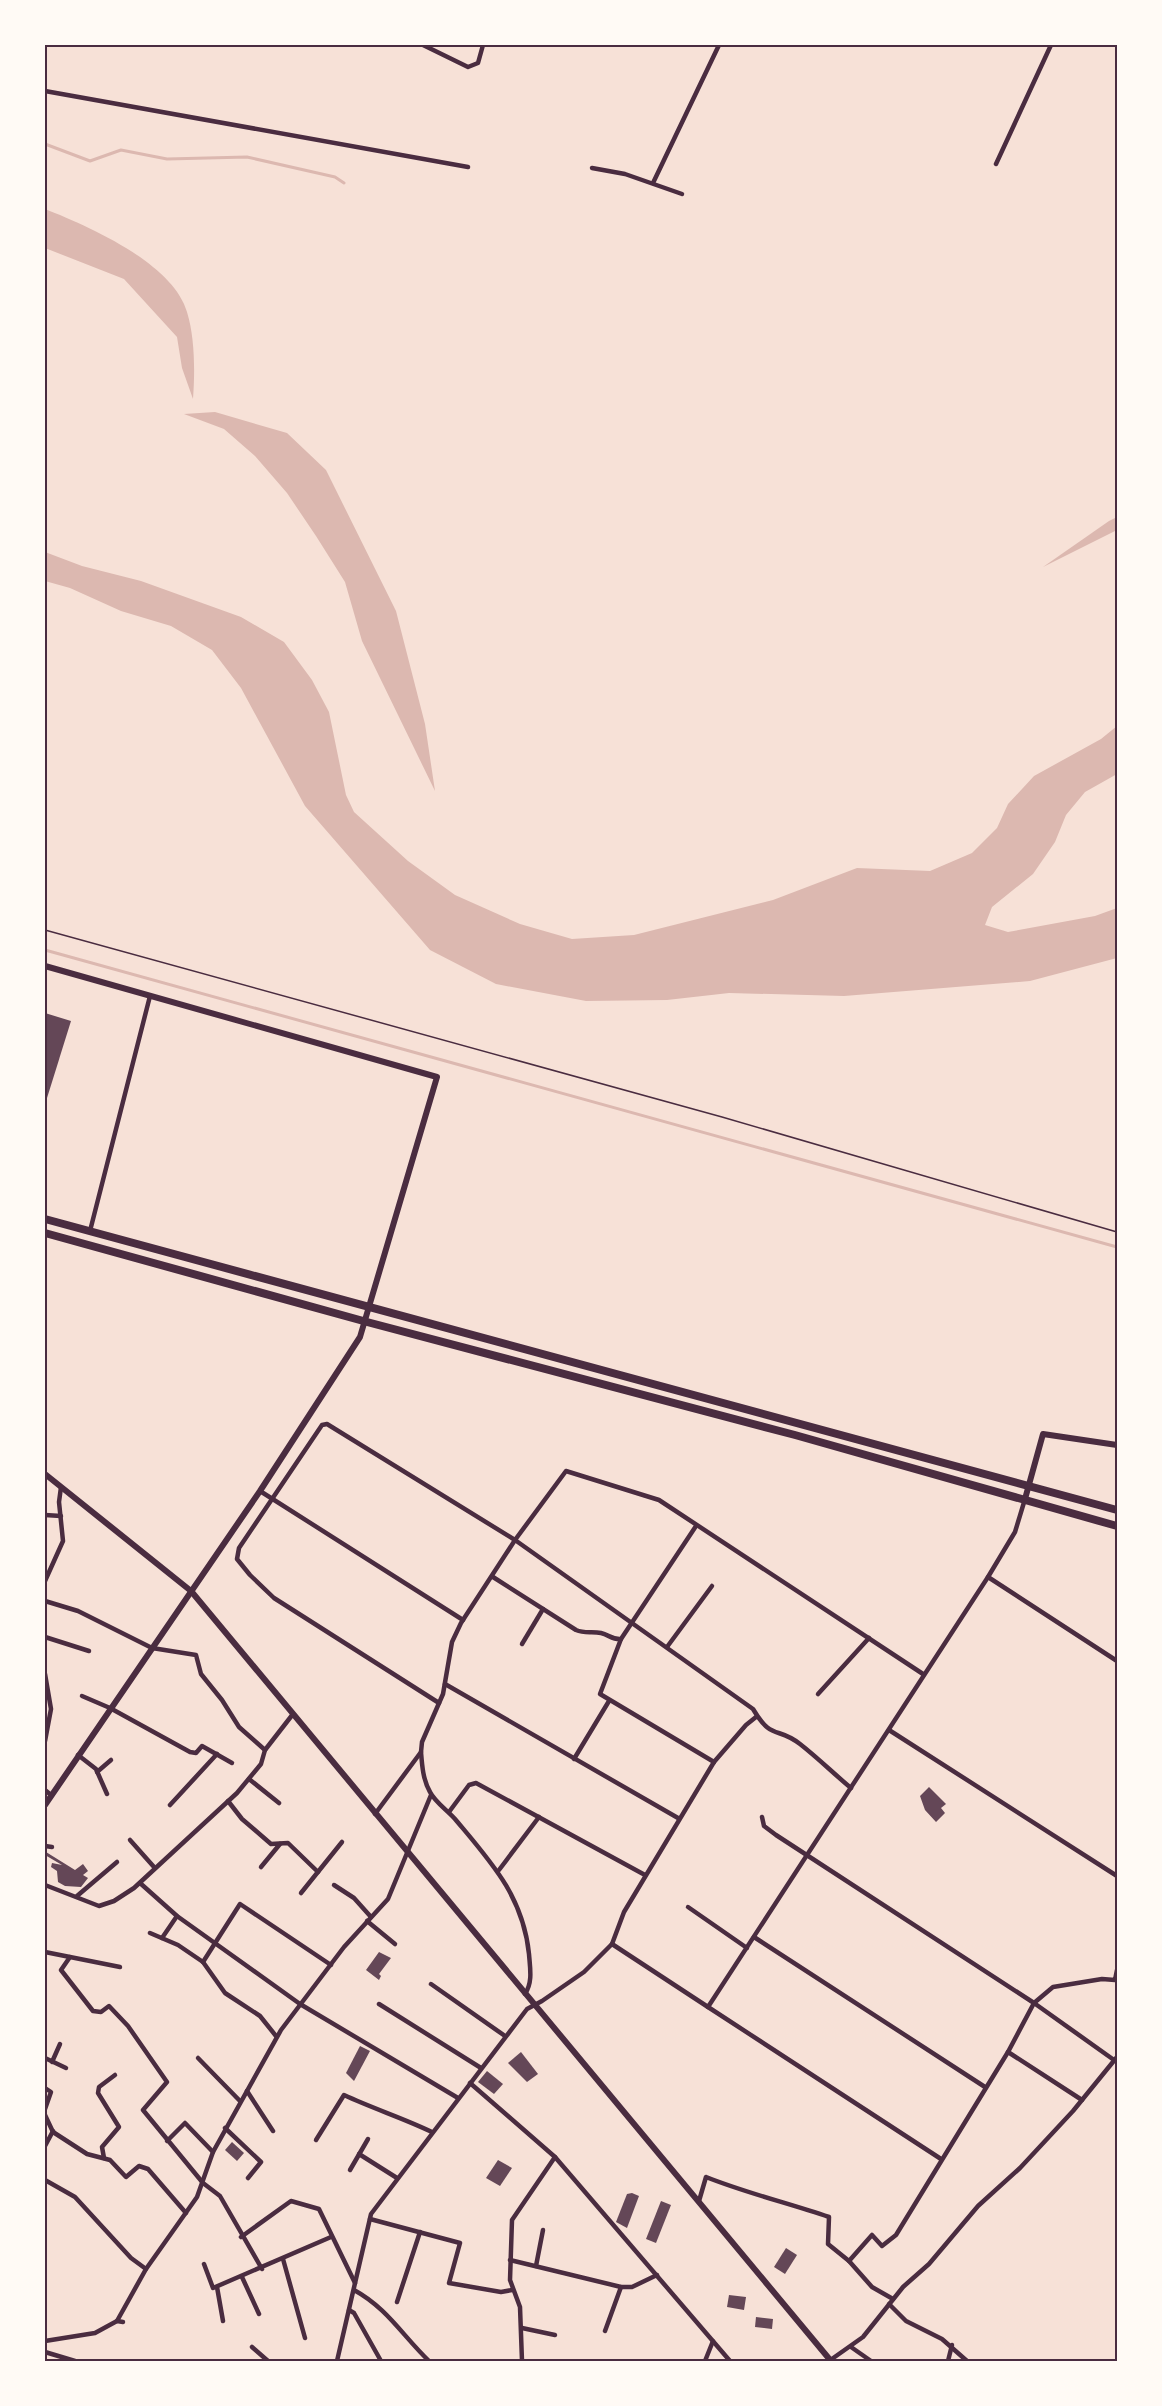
<svg xmlns="http://www.w3.org/2000/svg" width="1162" height="2406" font-family="'Sofia Sans Condensed',sans-serif">
  <style>
    .water { fill: #dcb8b0 }
    .lines { fill: none; stroke-linecap: round; stroke-linejoin: round }
    .stream { stroke: #dcb8b0; stroke-width: 3 }
    .building { fill: #644757 }
    .path { stroke: #4a2c40; stroke-width: 1.5 }
    .minor { stroke: #4a2c40; stroke-width: 4.5 }
    .tertiary { stroke: #4a2c40; stroke-width: 6 }
    .trunk { stroke: #4a2c40; stroke-width: 8 }
    .neatline { fill: none; stroke: #4a2c40; stroke-width: 2 }
  </style>
  <rect width="100%" height="100%" fill="#f7e1d7"/>
  <!-- water -->
  <g class="water">
    <path d="M45,209C88,226 173,263 187,312C195,338 195,372 193,399L182,368L177,337L124,279L45,248Z"/>
    <polygon points="215,412 287,433 326,470 396,611 425,724 435,791 362,641 345,582 316,536 287,493 255,456 224,429 184,414"/>
    <polygon points="1117,517 1117,530 1043,567 1109,521"/>
    <polygon points="45,552 82,566 141,581 241,617 284,642 312,680 329,712 346,795 354,812 408,861 455,895 520,924 572,939 634,935 773,900 857,868 930,871 972,853 997,828 1008,804 1034,776 1101,739 1117,726 1117,774 1085,792 1066,815 1055,842 1033,874 992,907 985,925 1008,932 1095,916 1117,908 1117,958 1030,981 844,996 729,993 667,1000 586,1001 496,984 430,950 305,806 241,688 212,650 171,626 121,611 70,588 45,581"/>
  </g>
  <g class="lines">
    <!-- stream -->
    <g class="stream">
      <polyline points="45,144 90,161 121,150 167,159 247,157 335,177 344,183"/>
      <polyline points="45,950 1117,1247"/>
      <polyline points="45,1713 46,1725"/>
    </g>
  </g>
  <!-- building -->
  <g class="building">
    <polygon points="45,1013 71,1021 47,1098 45,1097"/>
    <polygon points="929,1787 946,1804 941,1808 945,1813 936,1822 925,1810 920,1796"/>
    <polygon points="46,1852 75,1870 83,1864 88,1871 83,1875 88,1878 81,1887 65,1886 58,1882 57,1871 51,1867 52,1863 62,1865 45,1855"/>
    <polygon points="379,1952 391,1958 379,1974 381,1976 379,1980 366,1970"/>
    <polygon points="360,2046 370,2051 354,2081 346,2073"/>
    <polygon points="521,2052 538,2074 527,2082 508,2063"/>
    <polygon points="487,2071 503,2084 494,2094 478,2082"/>
    <polygon points="232,2142 244,2153 237,2161 225,2150"/>
    <polygon points="498,2160 512,2168 500,2186 486,2178"/>
    <polygon points="632,2193 639,2196 627,2228 616,2222 627,2194"/>
    <polygon points="661,2201 671,2205 656,2243 646,2239"/>
    <polygon points="786,2248 797,2255 785,2274 774,2267"/>
    <polygon points="729,2295 746,2297 744,2310 727,2307"/>
    <polygon points="756,2317 773,2319 772,2329 755,2327"/>
  </g>
  <g class="lines">
    <!-- path -->
    <polyline class="path" points="45,930 722,1117 1117,1232"/>
    <!-- minor -->
    <g class="minor">
      <polyline points="423,45 468,67 478,63 483,45"/>
      <polyline points="45,91 468,167"/>
      <polyline points="996,164 1051,45"/>
      <polyline points="592,168 625,174 682,194"/>
      <polyline points="653,183 719,45"/>
      <polyline points="90,1231 150,996"/>
      <polyline points="260,1491 463,1620"/>
      <polyline points="45,1515 61,1516"/>
      <path d="M493,1577L576,1630C585,1634 592,1631 601,1633C609,1635 613,1640 621,1639L696,1526"/>
      <polyline points="988,1577 1117,1661"/>
      <polyline points="45,1581 63,1541 59,1502 61,1487"/>
      <polyline points="45,1601 78,1611 152,1648 196,1655 201,1674 222,1700 239,1727 265,1750"/>
      <polyline points="45,1637 89,1651"/>
      <polyline points="621,1639 600,1694 714,1762"/>
      <polyline points="522,1644 543,1609"/>
      <polyline points="667,1647 712,1586"/>
      <polyline points="45,1674 51,1709 45,1741"/>
      <polyline points="445,1684 678,1818"/>
      <polyline points="818,1694 869,1638"/>
      <polyline points="82,1696 110,1708 190,1752 196,1753 202,1746 232,1763"/>
      <path d="M439,1703L274,1598L250,1575L237,1559L239,1548L322,1425L327,1424L515,1540L753,1709C772,1741 777,1726 800,1744C818,1758 834,1774 851,1788"/>
      <polyline points="889,1730 1117,1876"/>
      <path d="M421,1752C422,1765 423,1780 430,1792C435,1802 447,1810 455,1819C491,1862 523,1896 529,1954C530,1968 533,1982 525,1994"/>
      <polyline points="78,1755 96,1769 107,1794"/>
      <polyline points="574,1759 609,1701"/>
      <polyline points="97,1772 111,1760"/>
      <polyline points="249,1779 279,1803"/>
      <polyline points="45,1790 51,1795"/>
      <polyline points="228,1801 242,1819 271,1844 288,1843 318,1872"/>
      <polyline points="170,1805 217,1754"/>
      <polyline points="449,1812 469,1785 476,1783 645,1875"/>
      <polyline points="375,1814 421,1752 422,1742 443,1694 452,1642 461,1623 515,1540 566,1471 659,1500 923,1674"/>
      <polyline points="762,1817 764,1826 776,1835 1034,2003 1114,2060"/>
      <polyline points="130,1840 154,1867"/>
      <polyline points="45,1846 52,1847"/>
      <polyline points="261,1867 280,1844"/>
      <polyline points="499,1870 539,1817"/>
      <polyline points="140,1883 177,1916 300,2004 458,2098"/>
      <polyline points="45,1885 99,1906 114,1901 134,1888 237,1793 261,1764 265,1750 293,1714"/>
      <polyline points="334,1885 354,1898 371,1917"/>
      <polyline points="301,1893 342,1842"/>
      <polyline points="77,1896 117,1862"/>
      <polyline points="688,1907 747,1948"/>
      <polyline points="367,1921 395,1944"/>
      <polyline points="150,1933 178,1945 203,1962 225,1993 260,2016 276,2036"/>
      <polyline points="754,1937 985,2087"/>
      <polyline points="162,1938 177,1916"/>
      <polyline points="612,1944 708,2007 988,1577 1015,1532 1025,1499"/>
      <polyline points="45,1952 120,1967"/>
      <polyline points="70,1957 61,1970 93,2011 101,2012 109,2006 128,2026 167,2082 143,2110 203,2183 220,2196 262,2269"/>
      <polyline points="203,1962 240,1904 331,1965"/>
      <polyline points="431,1984 505,2036"/>
      <polyline points="379,2004 481,2068"/>
      <polyline points="708,2007 941,2159"/>
      <polyline points="1008,2052 1082,2100"/>
      <polyline points="45,2058 66,2068"/>
      <polyline points="198,2058 240,2101"/>
      <polyline points="52,2062 60,2044"/>
      <polyline points="470,2083 555,2157 730,2361"/>
      <polyline points="45,2088 51,2092 45,2109"/>
      <polyline points="247,2091 273,2131"/>
      <polyline points="45,2115 53,2132 87,2154 110,2160 126,2177 139,2166 148,2169 186,2213"/>
      <polyline points="225,2128 261,2162 248,2178"/>
      <path d="M316,2140L344,2095C374,2109 403,2118 432,2132"/>
      <polyline points="167,2141 185,2123 213,2152"/>
      <polyline points="45,2146 53,2131"/>
      <polyline points="359,2154 397,2178"/>
      <polyline points="104,2158 102,2147 119,2127 98,2093 99,2087 115,2075"/>
      <polyline points="350,2170 368,2139"/>
      <polyline points="45,2180 75,2197 131,2258 146,2269"/>
      <path d="M699,2201L706,2177C746,2193 788,2203 829,2217L828,2244L849,2261L872,2287L893,2299"/>
      <polyline points="370,2219 460,2243 449,2283 501,2292 512,2290"/>
      <polyline points="241,2237 291,2201 319,2209 355,2283"/>
      <polyline points="283,2259 305,2338"/>
      <polyline points="510,2260 621,2287 632,2287 657,2275"/>
      <polyline points="849,2261 872,2235 882,2246 896,2235 1008,2052 1034,2003 1053,1987 1102,1979 1115,1980 1117,1970"/>
      <polyline points="204,2264 213,2288 331,2237"/>
      <polyline points="536,2266 543,2230"/>
      <polyline points="242,2277 259,2314"/>
      <polyline points="217,2287 223,2321"/>
      <path d="M354,2290C387,2308 402,2335 429,2361"/>
      <polyline points="397,2302 420,2232"/>
      <polyline points="889,2304 906,2321 942,2339 967,2361"/>
      <polyline points="349,2310 354,2313 381,2361"/>
      <polyline points="117,2321 146,2269 197,2197 213,2152 281,2030 344,1947 388,1899 431,1795"/>
      <polyline points="522,2328 555,2335"/>
      <polyline points="605,2331 621,2287"/>
      <polyline points="45,2341 95,2333 117,2321 123,2322"/>
      <polyline points="252,2347 268,2361"/>
      <polyline points="851,2347 871,2361"/>
      <polyline points="45,2352 75,2361"/>
      <polyline points="337,2361 371,2214 527,2009 542,2001 584,1972 612,1944 624,1912 714,1762 746,1725 756,1717"/>
      <polyline points="522,2361 520,2307 510,2280 512,2220 555,2157"/>
      <polyline points="705,2361 713,2341"/>
      <polyline points="829,2361 863,2337 903,2287 929,2264 978,2206 1020,2168 1073,2111 1117,2057"/>
      <polyline points="948,2361 952,2345"/>
    </g>
    <!-- tertiary -->
    <g class="tertiary">
      <polyline points="45,966 437,1077 360,1337 260,1491 45,1805"/>
      <polyline points="45,1474 191,1591 831,2361"/>
      <polyline points="1025,1499 1043,1434 1117,1445"/>
    </g>
    <!-- trunk -->
    <g class="trunk">
      <polyline points="45,1219 1117,1510"/>
      <polyline points="45,1233 367,1322 795,1435 1117,1526"/>
    </g>
  </g>
  <!-- border -->
  <rect width="1162" height="2406" fill="none" stroke="#fffaf5" stroke-width="93"/>
  <rect x="46" y="46" width="1070" height="2314" class="neatline"/>
</svg>
